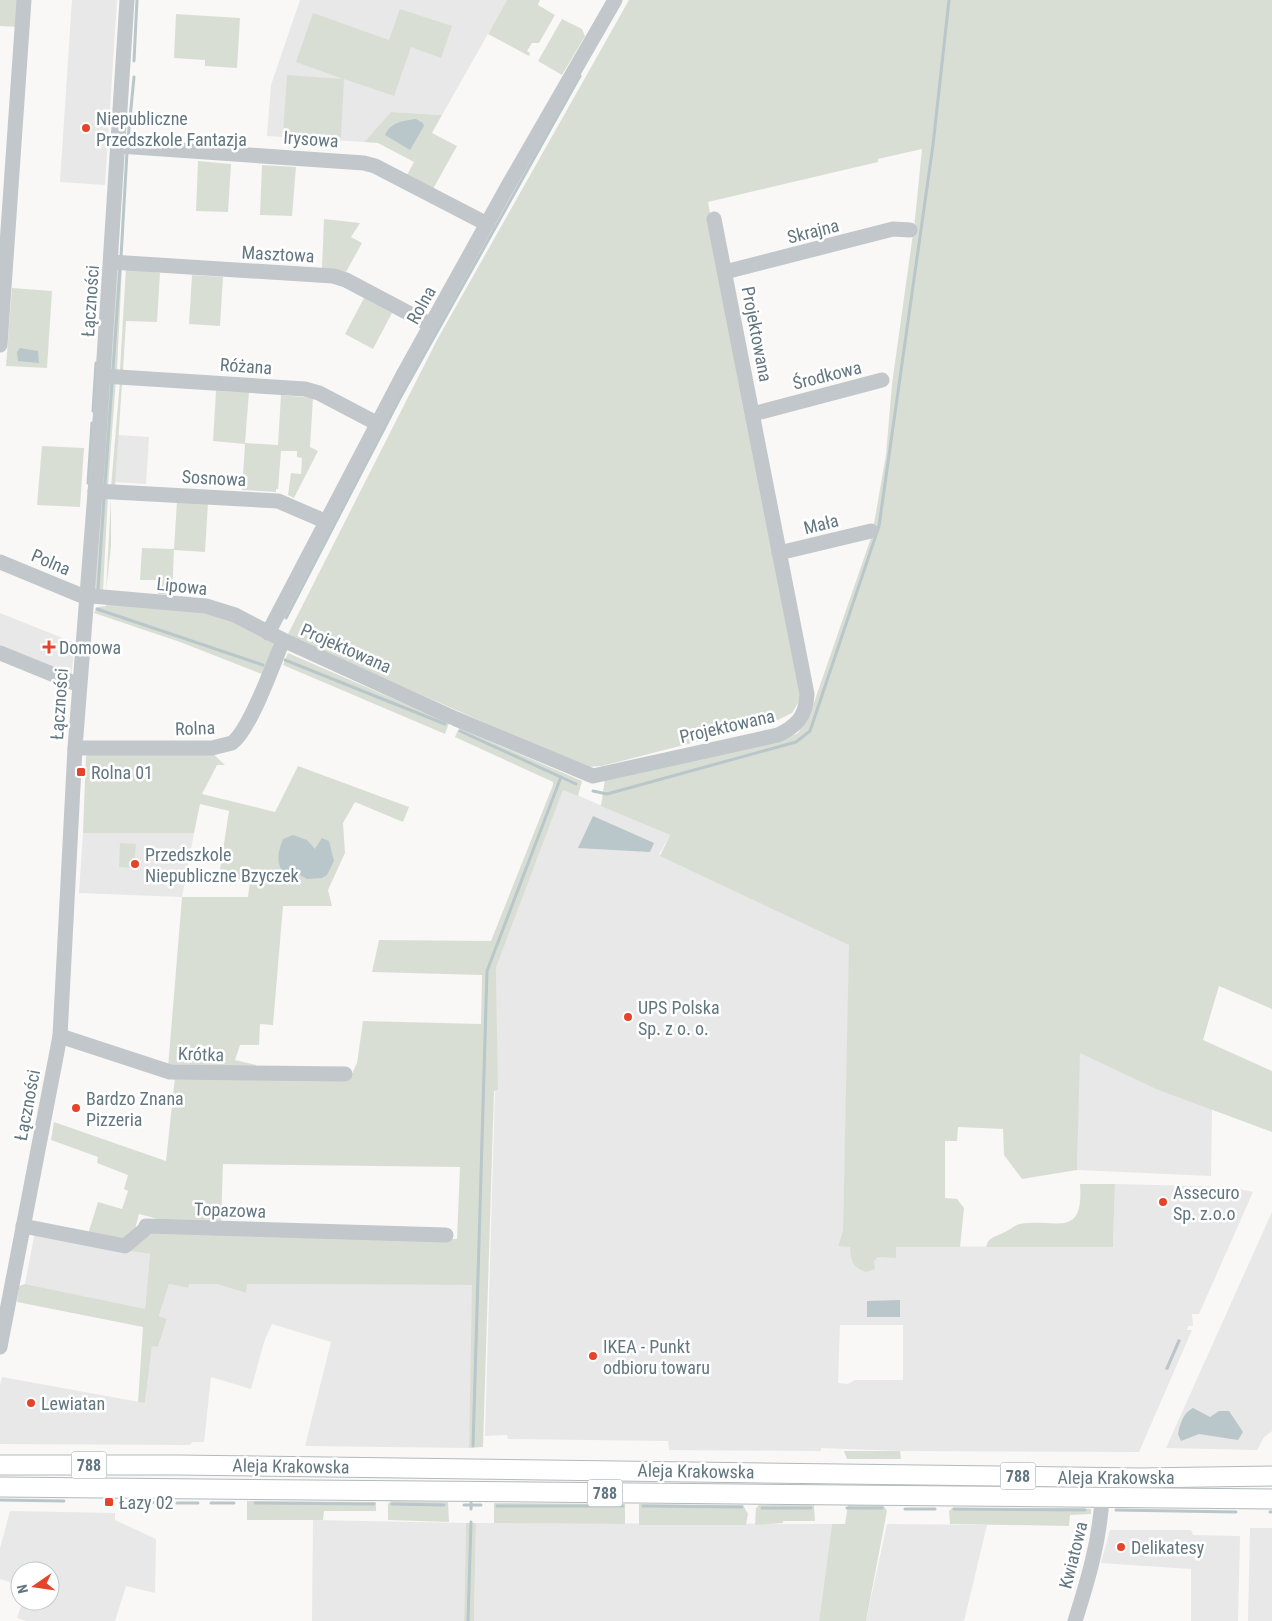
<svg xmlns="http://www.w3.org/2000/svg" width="1272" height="1621" font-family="'Roboto Condensed',sans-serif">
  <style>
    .built { fill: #e7e8e7; fill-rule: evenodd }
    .green { fill: #d9ded5 }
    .water { fill: #b9c6ca }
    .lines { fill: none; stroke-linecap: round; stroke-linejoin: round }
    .stream { stroke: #b9c6ca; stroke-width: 3 }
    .major-casing { stroke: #b3b9bc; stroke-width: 21 }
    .minor { stroke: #c1c7ca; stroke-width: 15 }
    .major { stroke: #fff; stroke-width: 19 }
    .poi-dot { fill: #e5442a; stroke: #fff; stroke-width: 2 }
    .labels { text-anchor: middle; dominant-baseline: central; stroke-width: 5; stroke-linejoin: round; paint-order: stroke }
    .shield { fill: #fff; stroke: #92a0a7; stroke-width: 1 }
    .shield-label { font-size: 16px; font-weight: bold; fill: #637781 }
    .poi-label { font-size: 18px; fill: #637781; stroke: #fff; text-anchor: start }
    .street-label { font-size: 18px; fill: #637781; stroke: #fff }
  </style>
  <rect width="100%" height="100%" fill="#f9f8f6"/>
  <!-- built -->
  <g class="built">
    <polygon points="72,0 117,0 105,185 60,182"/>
    <polygon points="300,0 507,0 442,115 391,112 364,142 267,136 271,85"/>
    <polygon points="118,435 149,437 146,484 115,482"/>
    <polygon points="0,613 75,643 71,678 0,650"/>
    <path d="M563,789L670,835L659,855L1229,919L1175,1095L1212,1109L1211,1176L1077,1170L1079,1053L850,945L843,1230L838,1246L1113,1247L1115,1184L1231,1187L1253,1192L1199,1314H1192L1193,1326H1188L1187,1330H1192L1139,1452L900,1451L821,1448V1451L669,1450L668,1441L511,1439H508L507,1435L485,1436L495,1091L497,1090L496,968ZM840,1325H903V1380H855L848,1384L838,1383Z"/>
    <polygon points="83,833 194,833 182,897 79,893"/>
    <polygon points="1272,1212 1272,1431 1264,1437 1257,1450 1166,1448"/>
    <polygon points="35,1232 150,1254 145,1310 25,1284"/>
    <polygon points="169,1284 188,1288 190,1284 218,1284 246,1293 246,1284 473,1285 469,1448 305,1446 331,1342 272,1324 264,1342 251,1389 211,1377 204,1442 193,1442 190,1445 0,1444 0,1385 2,1377 145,1403 152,1345 158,1347 167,1319 159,1316"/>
    <polygon points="10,1511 115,1513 115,1520 156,1539 155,1593 126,1586 115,1621 27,1621 17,1618 23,1601 50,1601 50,1571 20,1571 20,1585 0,1579 0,1548"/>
    <polygon points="313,1520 466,1523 464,1621 312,1621"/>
    <polygon points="476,1523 832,1524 819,1621 474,1621"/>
    <polygon points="887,1524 987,1525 964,1621 866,1621"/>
    <polygon points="1250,1528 1272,1528 1272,1621 1248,1621"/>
    <polygon points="1110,1530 1191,1530 1193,1535 1240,1536 1238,1621 1191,1621 1191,1569 1101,1563"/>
  </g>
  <!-- green -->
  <g class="green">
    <polygon points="0,0 20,0 18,27 0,26"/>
    <polygon points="507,0 540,0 538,5 555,15 539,43 532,43 527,51 530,53 529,56 488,34"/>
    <path d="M629,0H1272V1009L1219,986L1203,1040L1272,1071V1132L1156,1089L1080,1053L1077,1170L1022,1179L1004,1155L1003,1129L958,1127L957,1141H945V1198L957,1199L964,1208L960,1247H896V1258L878,1257L874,1261L875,1269L866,1272C853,1268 850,1260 850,1247L838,1246L843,1230L849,945L660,856L670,835L601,806L605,779L788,737L798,733L810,714L872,535L886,455L892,384L915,219L922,149L878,159V162L708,202L801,698L792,713L774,722L602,766L586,767L287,636L437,340Z"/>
    <polygon points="400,9 452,26 441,58 411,47 394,96 344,79 341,137 283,133 287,75 343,79 296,62 313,13 389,40"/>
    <polygon points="176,14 240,18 237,68 205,66 205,60 174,58"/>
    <polygon points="562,19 582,29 585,36 562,75 538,61"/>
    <polygon points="391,112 442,115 432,133 457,146 433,189 407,175 414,162 378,143 364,142"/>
    <polygon points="198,161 231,164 228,212 196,211"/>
    <polygon points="262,165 296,167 292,216 260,215"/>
    <polygon points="324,219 360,223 351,237 362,243 346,272 322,268"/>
    <polygon points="122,267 117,371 109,368 116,269"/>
    <polygon points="126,267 160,273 157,322 126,321 123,370 120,370"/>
    <polygon points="192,275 223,277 220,326 189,324"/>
    <polygon points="12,288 52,291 47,368 6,366"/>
    <polygon points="364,298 392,313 373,349 345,334"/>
    <polygon points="116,380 109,472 108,487 101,484 108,381"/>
    <polygon points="120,381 122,384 115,487 111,487"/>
    <polygon points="216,391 249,392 245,443 278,445 281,395 313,398 310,447 318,451 294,498 288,495 291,473 301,474 302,458 297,457 297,451 281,451 278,489 276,489 276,492 242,490 245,444 213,441"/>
    <polygon points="42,446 84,448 80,507 37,505"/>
    <polygon points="100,496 108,496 103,591 94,590"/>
    <polygon points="111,497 111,546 106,591"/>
    <polygon points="177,501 208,503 205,552 174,550 172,595 158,594 159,580 140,580 142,548 174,549"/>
    <polygon points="107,603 216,614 271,639 273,644 267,676 180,642 94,613 97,607 106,606"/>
    <polygon points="288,653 449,723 445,734 283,665"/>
    <polygon points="459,728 582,781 578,796 563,790 496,968 498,1090 494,1091 483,1447 469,1448 472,1285 247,1284 246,1293 217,1284 190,1284 188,1288 169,1284 159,1316 167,1319 158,1347 152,1346 145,1403 138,1402 143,1327 17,1302 19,1286 25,1284 145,1309 150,1254 125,1250 153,1230 247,1236 457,1239 460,1167 223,1164 221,1223 169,1222 139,1214 134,1233 124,1241 88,1234 98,1202 122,1209 128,1191 124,1189 128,1175 97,1163 98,1157 51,1140 54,1122 166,1161 175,1077 350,1078 357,1063 363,1021 481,1024 482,975 372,972 379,940 491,941 553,785 553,782 455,737"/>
    <polygon points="210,751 225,765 217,765 202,794 275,812 298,766 409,807 403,822 355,802 343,823 345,853 328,890 332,906 283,906 273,1025 260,1024 259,1045 240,1045 235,1060 256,1065 255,1069 168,1068 182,897 248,897 250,881 219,876 229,811 200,804 194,833 83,833 86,754"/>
    <polygon points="120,843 136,844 134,868 119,867"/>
    <path d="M1080,1184H1115L1113,1247H986C988,1237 995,1237 1003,1233C1009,1231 1015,1225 1020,1224C1056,1218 1084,1240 1080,1184Z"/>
    <polygon points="844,1451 900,1451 901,1459 847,1459"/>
    <polygon points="247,1501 376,1502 376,1511 324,1511 323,1520 247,1520"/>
    <polygon points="391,1501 448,1502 449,1522 388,1520 388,1504"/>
    <polygon points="494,1503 625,1504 625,1524 494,1523"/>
    <polygon points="639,1504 743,1505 748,1514 746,1525 639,1525"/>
    <polygon points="759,1505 814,1505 815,1521 783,1521 783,1523 755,1525 756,1508"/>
    <polygon points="848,1505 884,1506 887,1511 866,1621 819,1621 832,1524 845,1524"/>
    <polygon points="952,1508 1082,1508 1091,1509 1091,1514 1070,1515 1069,1526 950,1524 949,1511"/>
    <polygon points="466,1523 476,1523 474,1621 464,1621"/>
  </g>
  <!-- water -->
  <g class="water">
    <path d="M416,119L423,123L424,126L410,150L385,135C391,122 402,121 416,119Z"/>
    <polygon points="20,348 38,351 39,363 18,361 17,352"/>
    <polygon points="593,816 654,843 650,852 578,848"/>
    <path d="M293,835L307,840L315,849L322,838L329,841L334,861L327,875L322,878L307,879L298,874L286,875C275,865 278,852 283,839Z"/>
    <polygon points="900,1300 900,1317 867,1317 867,1301"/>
    <polygon points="1178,1339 1181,1340 1168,1370 1165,1369"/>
    <path d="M1193,1408L1210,1417L1219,1411H1229L1243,1432L1238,1440L1199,1434L1181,1441L1178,1434C1180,1424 1183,1413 1193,1408Z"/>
  </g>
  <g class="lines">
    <!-- stream -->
    <g class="stream">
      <polyline points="134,61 137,0"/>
      <polyline points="128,139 134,77"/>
      <polyline points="121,257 127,152"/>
      <polyline points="113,370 120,268"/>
      <polyline points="93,411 96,363"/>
      <polyline points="88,483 92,423"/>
      <polyline points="105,484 112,382"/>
      <polyline points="98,589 104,498"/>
      <polyline points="97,609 263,665"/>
      <polyline points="286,618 400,398 580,76"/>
      <polyline points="285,660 445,724"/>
      <polyline points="460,731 576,784"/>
      <polyline points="593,791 607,794 796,742 810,731 879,526 933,145 949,0"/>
      <polyline points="473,1446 487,971 561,777"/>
      <polyline points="0,1500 64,1501"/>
      <polyline points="143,1502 166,1503"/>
      <polyline points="177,1503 198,1503"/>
      <polyline points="211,1503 234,1503"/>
      <polyline points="255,1503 374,1504"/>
      <polyline points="392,1504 444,1505"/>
      <polyline points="464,1505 481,1505"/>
      <polyline points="497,1506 623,1506"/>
      <polyline points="643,1506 742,1507"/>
      <polyline points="762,1508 811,1508"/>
      <polyline points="847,1508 882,1508"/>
      <polyline points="471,1509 471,1503"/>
      <polyline points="905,1509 935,1509"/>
      <polyline points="954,1509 1085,1510"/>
      <polyline points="1116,1510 1236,1512"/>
      <polyline points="1270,1512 1272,1512"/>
      <polyline points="468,1621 471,1522"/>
    </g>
    <defs>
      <g id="major">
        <polyline points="0,1465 178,1465 1140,1478 1272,1476"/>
        <polyline points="0,1487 1272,1499"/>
      </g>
    </defs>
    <!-- major casing -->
    <use href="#major" class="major-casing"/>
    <!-- minor -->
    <g class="minor">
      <polyline points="119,146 364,163 375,166 487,224"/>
      <polyline points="111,262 333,276 346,280 431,325"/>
      <polyline points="725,272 893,229 910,230"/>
      <polyline points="0,345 24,0"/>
      <polyline points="103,376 305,389 319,393 378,424"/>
      <polyline points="753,414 882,380"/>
      <polyline points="95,491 278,501 327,522"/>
      <polyline points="779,553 871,531"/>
      <path d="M0,562L80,595L206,606L235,615L283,640L456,719L593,776L778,735C797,726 806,716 807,694L714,219"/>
      <polyline points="268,633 402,377 509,184 615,0"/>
      <polyline points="0,653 79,685"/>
      <path d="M75,748H212L232,743C250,730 274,663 283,640"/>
      <polyline points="60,1036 170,1072 345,1074"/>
      <polyline points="23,1226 125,1246 144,1230 146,1226 446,1235"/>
      <polyline points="0,1347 60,1036 75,748 97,467 127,0"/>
      <path d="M1075,1621C1088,1580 1100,1540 1102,1497"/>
    </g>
    <!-- major -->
    <use href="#major" class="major"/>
  </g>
  <!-- markers -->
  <g class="poi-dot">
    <circle cx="86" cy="128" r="5"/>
    <path d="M46.5 639.5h5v5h5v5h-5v5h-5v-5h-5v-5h5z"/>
    <rect x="76" y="767" width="10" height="10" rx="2.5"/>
    <circle cx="135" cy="864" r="5"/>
    <circle cx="628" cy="1017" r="5"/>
    <circle cx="76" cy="1108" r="5"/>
    <circle cx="1163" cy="1202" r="5"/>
    <circle cx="593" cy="1356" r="5"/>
    <circle cx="31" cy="1403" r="5"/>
    <rect x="104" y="1497" width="10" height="10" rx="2.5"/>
    <circle cx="1121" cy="1547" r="5"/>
  </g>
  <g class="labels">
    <!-- shield labels -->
    <g class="shield">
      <rect x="71.5" y="1451.5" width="35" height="27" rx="4"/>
      <rect x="1000.5" y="1462.5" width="35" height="27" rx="4"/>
      <rect x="587.5" y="1479.5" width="35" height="27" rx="4"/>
    </g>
    <g class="shield-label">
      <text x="89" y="1465">788</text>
      <text x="1018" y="1476">788</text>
      <text x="605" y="1493">788</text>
    </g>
    <!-- poi labels -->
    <g class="poi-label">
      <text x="96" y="118">Niepubliczne<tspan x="96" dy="21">Przedszkole Fantazja</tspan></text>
      <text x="59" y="647">Domowa</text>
      <text x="91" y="772">Rolna 01</text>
      <text x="145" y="854">Przedszkole<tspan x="145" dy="21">Niepubliczne Bzyczek</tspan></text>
      <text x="638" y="1007">UPS Polska<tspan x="638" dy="21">Sp. z o. o.</tspan></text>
      <text x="86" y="1098">Bardzo Znana<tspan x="86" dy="21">Pizzeria</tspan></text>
      <text x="1173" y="1192">Assecuro<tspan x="1173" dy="21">Sp. z.o.o</tspan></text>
      <text x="603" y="1346">IKEA - Punkt<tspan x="603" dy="21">odbioru towaru</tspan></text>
      <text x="41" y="1403">Lewiatan</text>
      <text x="119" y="1502">Łazy 02</text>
      <text x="1131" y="1547">Delikatesy</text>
    </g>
    <!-- street labels -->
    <g class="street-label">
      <text transform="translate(311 139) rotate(4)">Irysowa</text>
      <text transform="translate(813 231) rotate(-14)">Skrajna</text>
      <text transform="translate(278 254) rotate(3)">Masztowa</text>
      <text transform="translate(90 301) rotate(-86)">Łączności</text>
      <text transform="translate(421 305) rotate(-61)">Rolna</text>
      <text transform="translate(757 334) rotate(79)">Projektowana</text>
      <text transform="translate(246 366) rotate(4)">Różana</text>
      <text transform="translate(827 375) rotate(-14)">Środkowa</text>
      <text transform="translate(214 478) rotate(3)">Sosnowa</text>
      <text transform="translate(821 524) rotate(-14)">Mała</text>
      <text transform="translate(51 562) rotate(23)">Polna</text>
      <text transform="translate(182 586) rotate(6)">Lipowa</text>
      <text transform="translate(346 648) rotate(24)">Projektowana</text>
      <text transform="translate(59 704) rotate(-86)">Łączności</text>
      <text transform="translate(727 726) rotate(-13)">Projektowana</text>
      <text transform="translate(195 728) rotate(-2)">Rolna</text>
      <text transform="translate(201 1054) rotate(2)">Krótka</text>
      <text transform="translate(27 1105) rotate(-79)">Łączności</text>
      <text transform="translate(230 1210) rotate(2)">Topazowa</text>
      <text transform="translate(291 1466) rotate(1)">Aleja Krakowska</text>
      <text transform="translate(696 1471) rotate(1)">Aleja Krakowska</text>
      <text x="1116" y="1477">Aleja Krakowska</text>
      <text transform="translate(1073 1555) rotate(-76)">Kwiatowa</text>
    </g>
  </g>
  <!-- north arrow -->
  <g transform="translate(35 1586) rotate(257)"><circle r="24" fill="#ffffff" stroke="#c1c9cd"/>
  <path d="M0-4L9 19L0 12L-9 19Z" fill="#e5442a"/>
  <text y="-8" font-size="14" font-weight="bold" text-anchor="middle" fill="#637781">N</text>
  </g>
</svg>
